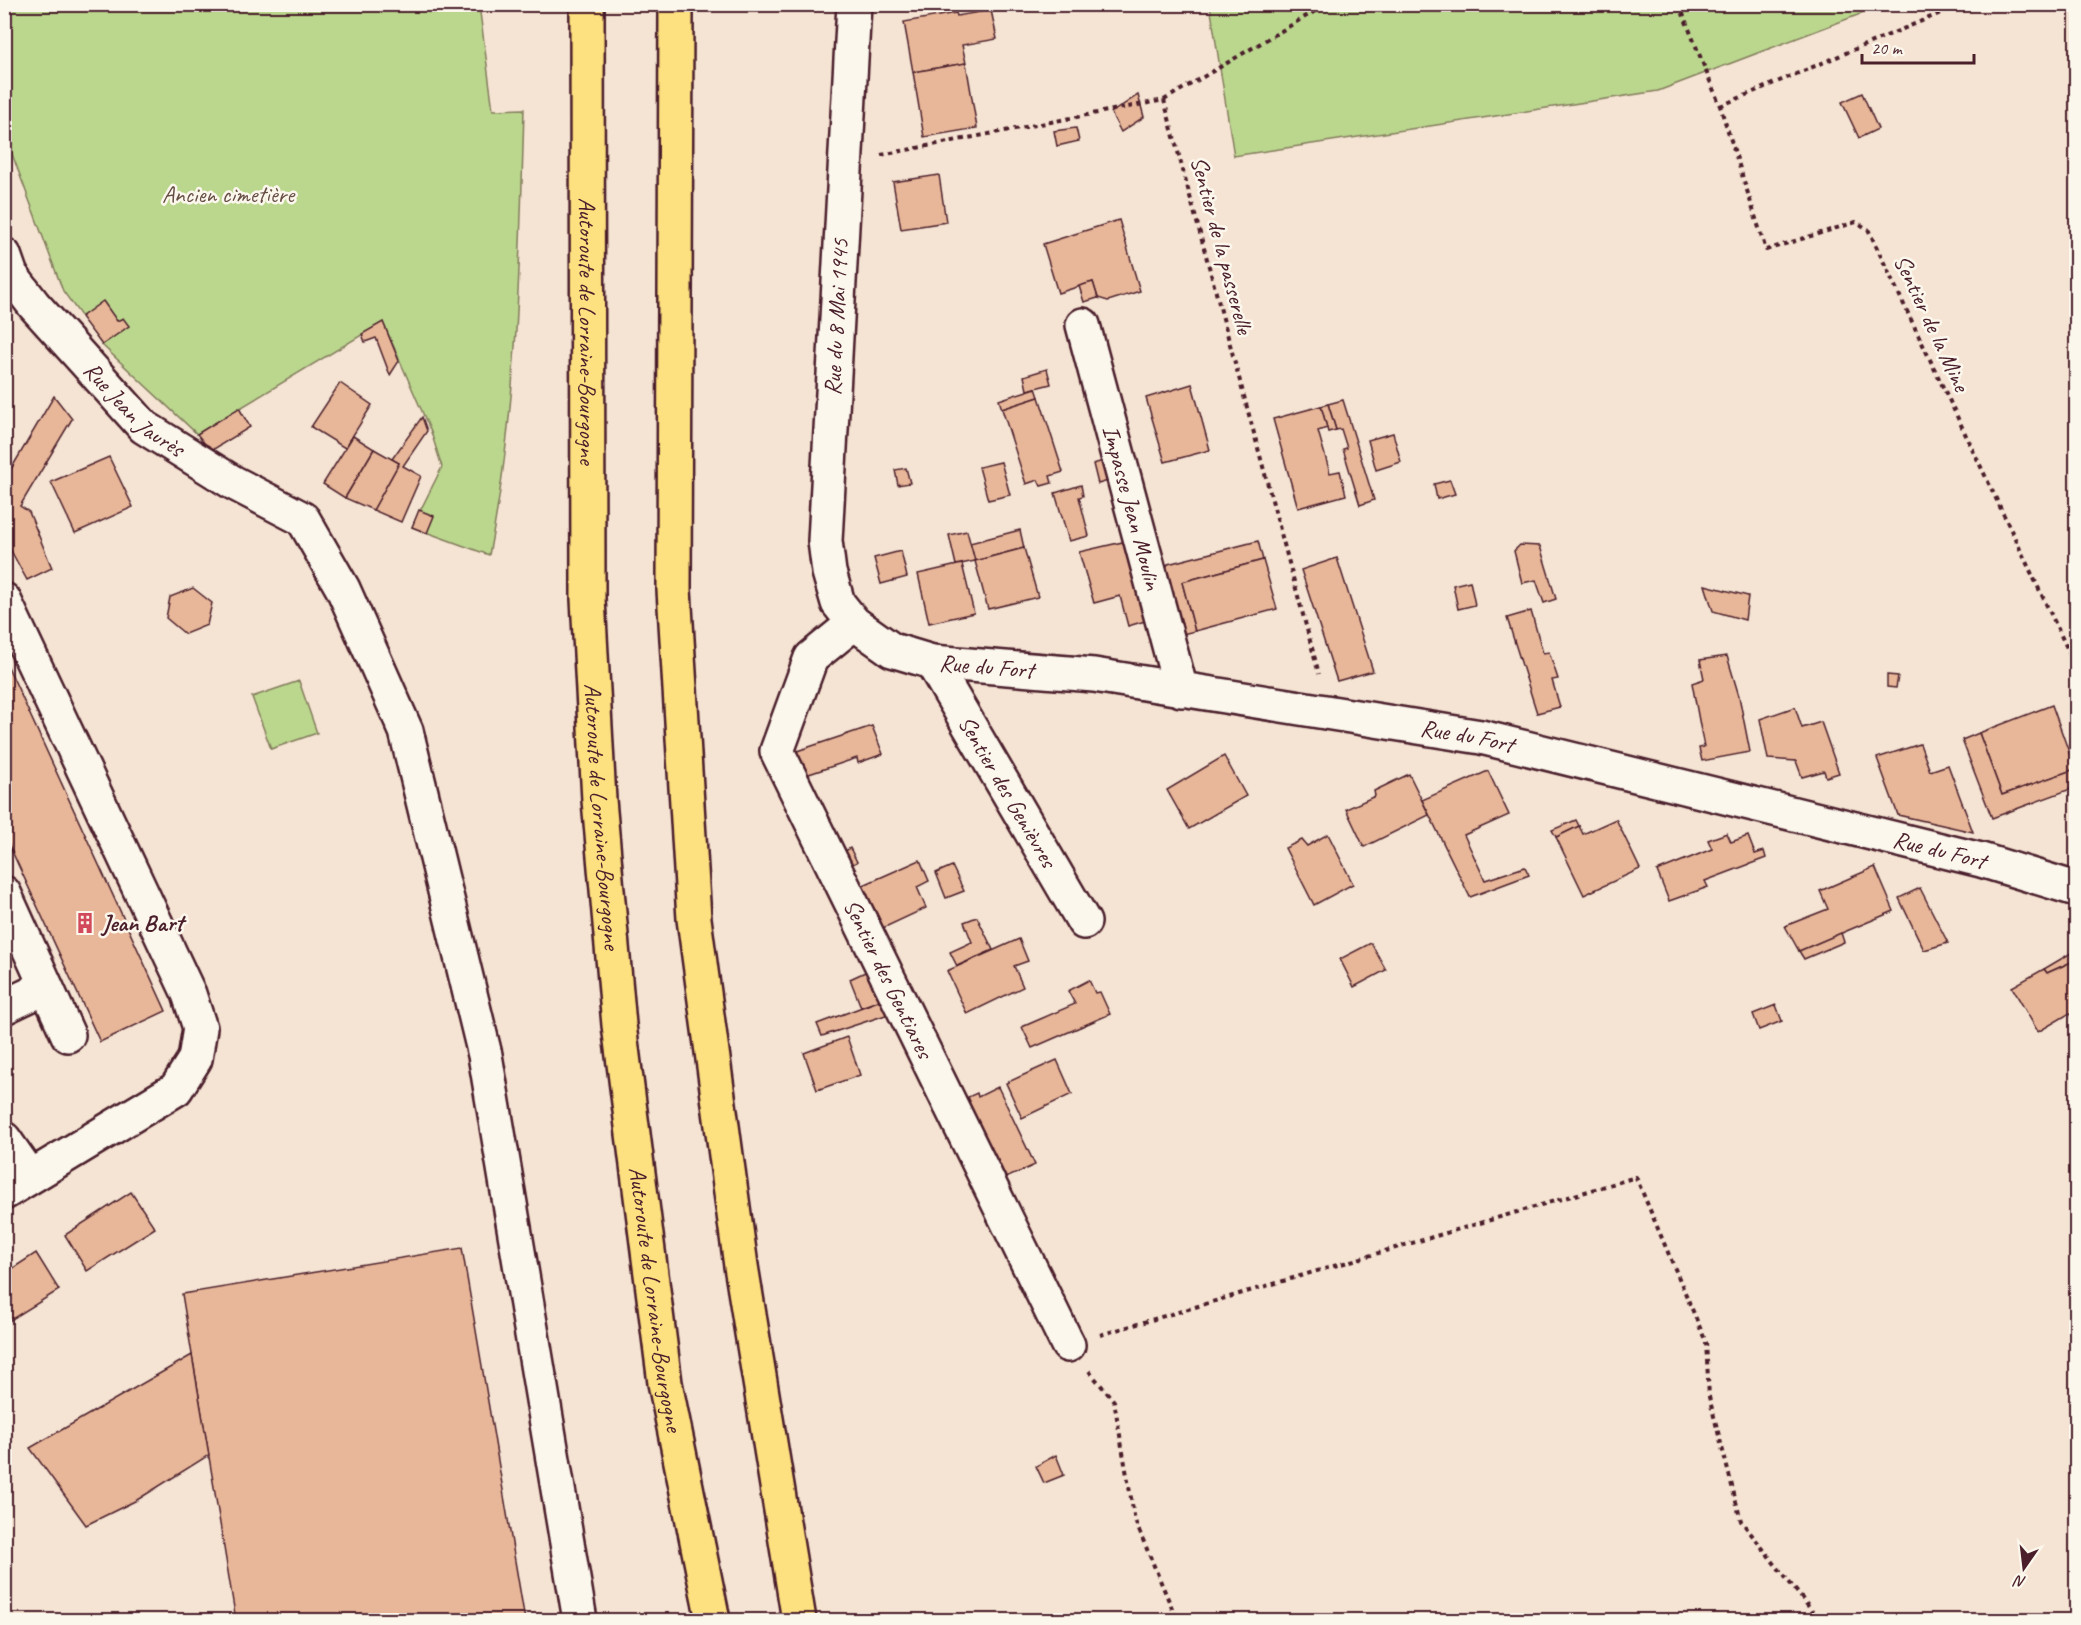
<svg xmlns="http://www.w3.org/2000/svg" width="2081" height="1625" font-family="Caveat,sans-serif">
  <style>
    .green { fill: #bbd78e; stroke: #827b5c; stroke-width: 1.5 }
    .building { fill: #e8b799; stroke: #4a1f2b; stroke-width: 1.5 }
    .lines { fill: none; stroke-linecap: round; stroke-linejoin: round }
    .minor-casing { stroke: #4a1f2b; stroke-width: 38 }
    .highway-casing { stroke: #4a1f2b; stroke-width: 38 }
    .path { stroke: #4a1f2b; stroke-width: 4; stroke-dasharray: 4.5 4.5; stroke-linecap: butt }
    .minor { stroke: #fbf7ec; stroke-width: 33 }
    .highway { stroke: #fde080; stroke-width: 33 }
    .labels { text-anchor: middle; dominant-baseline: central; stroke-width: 5; stroke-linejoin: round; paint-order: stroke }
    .park-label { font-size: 24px; fill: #664d44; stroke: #fbf7ec }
    .street-label { font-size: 24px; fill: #4a1f2b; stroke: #fbf7ec }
    .poi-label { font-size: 24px; font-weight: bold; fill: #4a1f2b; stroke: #fbf7ec; text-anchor: start }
  </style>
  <rect width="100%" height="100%" fill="#f5e4d3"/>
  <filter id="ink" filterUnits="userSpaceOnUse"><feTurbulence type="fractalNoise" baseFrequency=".0167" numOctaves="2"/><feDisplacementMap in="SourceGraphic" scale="12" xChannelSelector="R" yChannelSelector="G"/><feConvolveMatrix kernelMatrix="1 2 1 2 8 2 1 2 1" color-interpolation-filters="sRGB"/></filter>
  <g filter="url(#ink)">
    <!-- green -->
    <g class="green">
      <path d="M4,5H479L493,110L524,109C520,257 518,409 489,555L412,527L442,467L431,432L383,322L197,434L102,345L63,291L5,135Z"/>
      <polygon points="1210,5 1210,4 1884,5 1658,91 1234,156"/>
      <polygon points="299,681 317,733 271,749 252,697"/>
    </g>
    <!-- building -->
    <g class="building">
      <polygon points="991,10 997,39 962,45 966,63 913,72 904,22 956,13 957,16"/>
      <polygon points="966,63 977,128 924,137 913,72"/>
      <polygon points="1862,93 1878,129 1859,138 1842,102"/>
      <polygon points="1138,95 1144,117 1121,132 1111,113"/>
      <polygon points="1076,128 1079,141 1057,146 1054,131"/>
      <polygon points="939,175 946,222 901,229 893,182"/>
      <polygon points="1119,220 1140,291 1108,301 1098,298 1093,282 1058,293 1043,244"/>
      <polygon points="1093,282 1098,298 1084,302 1079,286"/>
      <polygon points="103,301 117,321 123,318 129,326 102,345 81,317"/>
      <polygon points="383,322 399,361 390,375 376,338 365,342 362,334"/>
      <polygon points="1047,369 1051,384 1027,390 1024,376"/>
      <polygon points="340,383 372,405 345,448 311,427"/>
      <polygon points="1192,384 1210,450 1165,462 1146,398"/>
      <polygon points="1036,388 1039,397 1002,409 999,400"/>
      <polygon points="54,396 72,419 20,506 29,512 52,568 27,580 4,538 4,481"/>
      <polygon points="1039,397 1063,472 1050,476 1052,483 1041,486 1038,480 1026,484 1002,409"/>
      <polygon points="1343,400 1374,500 1360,505 1343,449 1347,448 1341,429 1336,430 1328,404"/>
      <polygon points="1328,404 1336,430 1328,432 1321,406"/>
      <polygon points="1321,406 1327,428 1318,431 1330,473 1340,471 1346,495 1298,508 1273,419"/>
      <polygon points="239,408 250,427 214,449 205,444 197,434"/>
      <polygon points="422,417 427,431 403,466 421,476 401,522 373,510 399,463 392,459"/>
      <polygon points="1393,433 1401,462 1376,470 1368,440"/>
      <polygon points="353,436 374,449 345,498 323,484"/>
      <polygon points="374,449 399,463 373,510 345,498"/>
      <polygon points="109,457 133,507 75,533 51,482"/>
      <polygon points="1110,459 1115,479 1098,484 1093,464"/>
      <polygon points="1001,462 1010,495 988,500 979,467"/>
      <polygon points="906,468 910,483 898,485 895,470"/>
      <polygon points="1450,480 1455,494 1437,499 1434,484"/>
      <polygon points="1081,485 1083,496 1079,497 1089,536 1069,541 1055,493"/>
      <polygon points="419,510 434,516 427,533 412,527"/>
      <polygon points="1020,530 1024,548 975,561 970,543"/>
      <polygon points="967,531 975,561 956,565 949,535"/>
      <polygon points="1127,541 1152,619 1128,626 1120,596 1094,603 1079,552"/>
      <polygon points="1258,541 1263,560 1182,582 1195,631 1178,635 1162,574 1168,564"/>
      <polygon points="1520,545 1540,546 1556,599 1544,603 1536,580 1522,583 1514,551"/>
      <polygon points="1024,548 1038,597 988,609 975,561"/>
      <polygon points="901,551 907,577 881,584 874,558"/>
      <polygon points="1337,558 1373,671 1337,681 1301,570"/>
      <polygon points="1263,560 1277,609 1195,631 1182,582"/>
      <polygon points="962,564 974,613 929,623 918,574"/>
      <polygon points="1470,581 1475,605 1458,609 1453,585"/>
      <polygon points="1705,585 1748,596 1745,620 1713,611"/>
      <polygon points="193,588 212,603 207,625 185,634 166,618 170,597"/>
      <polygon points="1531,611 1543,653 1549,652 1558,679 1552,680 1560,707 1537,713 1507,618"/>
      <polygon points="1727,656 1739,696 1750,752 1702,761 1699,748 1704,747 1692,683 1704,679 1700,660"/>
      <polygon points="4,658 166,1011 100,1042 4,834"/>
      <polygon points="1887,675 1898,676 1896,688 1887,687"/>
      <polygon points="2052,705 2075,769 2002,795 1979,733"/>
      <polygon points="1795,707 1802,728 1821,722 1839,773 1826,777 1824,771 1802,777 1796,761 1768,759 1760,719"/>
      <polygon points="872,726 883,754 858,763 857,758 797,778 785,755"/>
      <polygon points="1979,733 2002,795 2075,769 2076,787 1992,818 1962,740"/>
      <polygon points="1920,744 1930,771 1948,765 1973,832 1898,815 1877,758"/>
      <polygon points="1224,756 1246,796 1189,829 1167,790"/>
      <polygon points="1488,771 1509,815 1464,835 1485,880 1525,867 1529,875 1470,897 1422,800"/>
      <polygon points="1409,774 1429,815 1364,847 1346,809 1375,796 1374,791"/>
      <polygon points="1616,819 1640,869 1584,895 1556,837 1579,826 1583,834"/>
      <polygon points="1576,820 1579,826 1556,837 1552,830"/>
      <polygon points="1727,833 1731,842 1748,836 1755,854 1764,851 1766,858 1705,881 1708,887 1669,901 1657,871 1712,849 1708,840"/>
      <polygon points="1328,834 1353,884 1314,905 1285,848 1302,840 1307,846"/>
      <polygon points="850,848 857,862 847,867 840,854"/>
      <polygon points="920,860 929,881 917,887 926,908 883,928 875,910 862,917 850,891"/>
      <polygon points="952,866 964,891 946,898 936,873"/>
      <polygon points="1875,867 1894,911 1799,951 1785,926 1828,909 1820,891"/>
      <polygon points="1920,888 1948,943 1924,950 1899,898"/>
      <polygon points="977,917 993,950 957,966 950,952 972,942 964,922"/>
      <polygon points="1841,933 1844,942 1804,959 1799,951"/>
      <polygon points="1019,939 1028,961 1014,966 1023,987 967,1014 947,971"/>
      <polygon points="1371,943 1386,970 1354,987 1340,959"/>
      <polygon points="2076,950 2076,960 2047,973 2044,969"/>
      <polygon points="2076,960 2076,1016 2073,1018 2070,1013 2038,1032 2012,987 2044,969 2047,973"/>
      <polygon points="876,967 889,997 861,1007 850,979"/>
      <polygon points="1089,980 1095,993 1100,992 1110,1014 1032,1048 1022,1027 1075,1004 1068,991"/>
      <polygon points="889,997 898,1011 822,1036 817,1024"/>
      <polygon points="1776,1005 1782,1021 1759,1030 1753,1014"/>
      <polygon points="847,1037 860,1075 817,1090 804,1053"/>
      <polygon points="1057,1060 1072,1094 1022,1118 1006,1083"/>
      <polygon points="998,1087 1035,1165 1006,1178 998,1160 992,1163 965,1103 970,1101 968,1097 977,1093 978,1097"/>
      <polygon points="131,1192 155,1228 87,1271 65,1235"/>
      <polygon points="462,1248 525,1620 236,1620 182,1294"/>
      <polygon points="36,1253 59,1290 4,1324 4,1274"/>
      <polygon points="192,1355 209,1455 137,1500 86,1525 30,1448"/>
      <polygon points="1056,1455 1064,1475 1044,1483 1036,1466"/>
    </g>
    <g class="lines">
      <defs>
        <g id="minor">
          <path id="s1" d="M854,4L825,541L829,572L838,603L854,623L892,650L932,662L1094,675L1481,737L1981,860L2076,889"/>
          <path id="s2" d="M4,255L11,275L34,305L144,427L232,482L303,519L343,589L406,731L485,1055L580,1620"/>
          <path id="s3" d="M1083,325L1181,690"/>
          <polyline points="4,600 189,994 200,1028 195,1059 176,1089 4,1193"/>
          <path id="s4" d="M854,623L811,658L777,751L1068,1345"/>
          <path id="s5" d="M932,662L1084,922"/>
          <polyline points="4,893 68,1035"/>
          <polyline points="4,1007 46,987"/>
          <polyline points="4,1139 30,1176"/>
        </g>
        <g id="highway">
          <path id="s6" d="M587,4L588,599L599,800L619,1025L665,1383L713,1620"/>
          <polyline points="676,4 674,590 694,919 741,1266 799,1620"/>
        </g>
      </defs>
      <!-- minor casing -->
      <use href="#minor" class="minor-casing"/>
      <!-- highway casing -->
      <use href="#highway" class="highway-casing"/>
      <!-- path -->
      <g class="path">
        <polyline points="1679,4 1720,106 1766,250 1856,222 1868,229 2076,667"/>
        <polyline points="1164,100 1327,4"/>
        <polyline points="1720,106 1962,4"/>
        <polyline points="881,155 1164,100 1319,674"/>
        <polyline points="1100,1335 1636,1177 1706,1342 1709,1397 1741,1521 1819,1620"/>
        <polyline points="1089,1371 1114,1401 1135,1521 1177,1620"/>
      </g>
      <!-- minor -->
      <use href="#minor" class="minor"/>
      <!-- highway -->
      <use href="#highway" class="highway"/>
    </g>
  </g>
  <!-- icons -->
  <defs>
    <symbol id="building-bare" viewBox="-9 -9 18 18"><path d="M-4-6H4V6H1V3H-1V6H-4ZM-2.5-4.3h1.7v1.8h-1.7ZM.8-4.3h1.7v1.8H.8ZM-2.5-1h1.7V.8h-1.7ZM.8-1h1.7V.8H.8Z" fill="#d1495b" stroke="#fbf7ec" stroke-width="2.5" paint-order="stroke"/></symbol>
  </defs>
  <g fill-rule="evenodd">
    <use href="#building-bare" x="70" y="908" width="30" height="30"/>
  </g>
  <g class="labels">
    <!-- park labels -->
    <g class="park-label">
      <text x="228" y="194">Ancien cimetière</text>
    </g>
    <!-- street labels -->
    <g class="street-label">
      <text transform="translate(1222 245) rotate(75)">Sentier de la passerelle</text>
      <text transform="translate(836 317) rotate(-87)">Rue du 8 Mai 1945</text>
      <text transform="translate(1932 323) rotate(65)">Sentier de la Mine</text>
      <text stroke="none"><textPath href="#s6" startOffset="327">Autoroute de Lorraine-Bourgogne</textPath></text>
      <text stroke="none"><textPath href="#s2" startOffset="204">Rue Jean Jaurès</textPath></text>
      <text stroke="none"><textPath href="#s3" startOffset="189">Impasse Jean Moulin</textPath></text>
      <text stroke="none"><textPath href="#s1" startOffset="770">Rue du Fort</textPath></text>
      <text stroke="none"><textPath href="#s1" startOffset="1256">Rue du Fort</textPath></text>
      <text stroke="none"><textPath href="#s5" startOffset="150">Sentier des Genièvres</textPath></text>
      <text stroke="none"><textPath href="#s6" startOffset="813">Autoroute de Lorraine-Bourgogne</textPath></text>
      <text stroke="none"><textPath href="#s1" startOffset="1742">Rue du Fort</textPath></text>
      <text stroke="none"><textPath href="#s4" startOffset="408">Sentier des Gentiares</textPath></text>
      <text stroke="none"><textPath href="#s6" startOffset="1299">Autoroute de Lorraine-Bourgogne</textPath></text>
    </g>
    <!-- poi labels -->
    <g class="poi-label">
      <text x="102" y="923">Jean Bart</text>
    </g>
  </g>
  <!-- margin -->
  <rect width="2081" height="1625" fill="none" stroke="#fbf7ec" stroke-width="24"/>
  <rect x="12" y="12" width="2057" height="1601" fill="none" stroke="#4a1f2b" stroke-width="2" filter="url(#ink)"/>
  <!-- north arrow -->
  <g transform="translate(2024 1568) rotate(194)" stroke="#fbf7ec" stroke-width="4.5" paint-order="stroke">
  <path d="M0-4.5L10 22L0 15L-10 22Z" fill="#4a1f2b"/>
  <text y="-9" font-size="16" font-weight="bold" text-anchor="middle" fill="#4a1f2b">N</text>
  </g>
  <!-- scale -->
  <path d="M1862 54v9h112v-9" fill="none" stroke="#4a1f2b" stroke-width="3"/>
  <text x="1871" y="54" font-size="18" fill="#4a1f2b" stroke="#fbf7ec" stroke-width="4.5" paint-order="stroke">20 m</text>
</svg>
